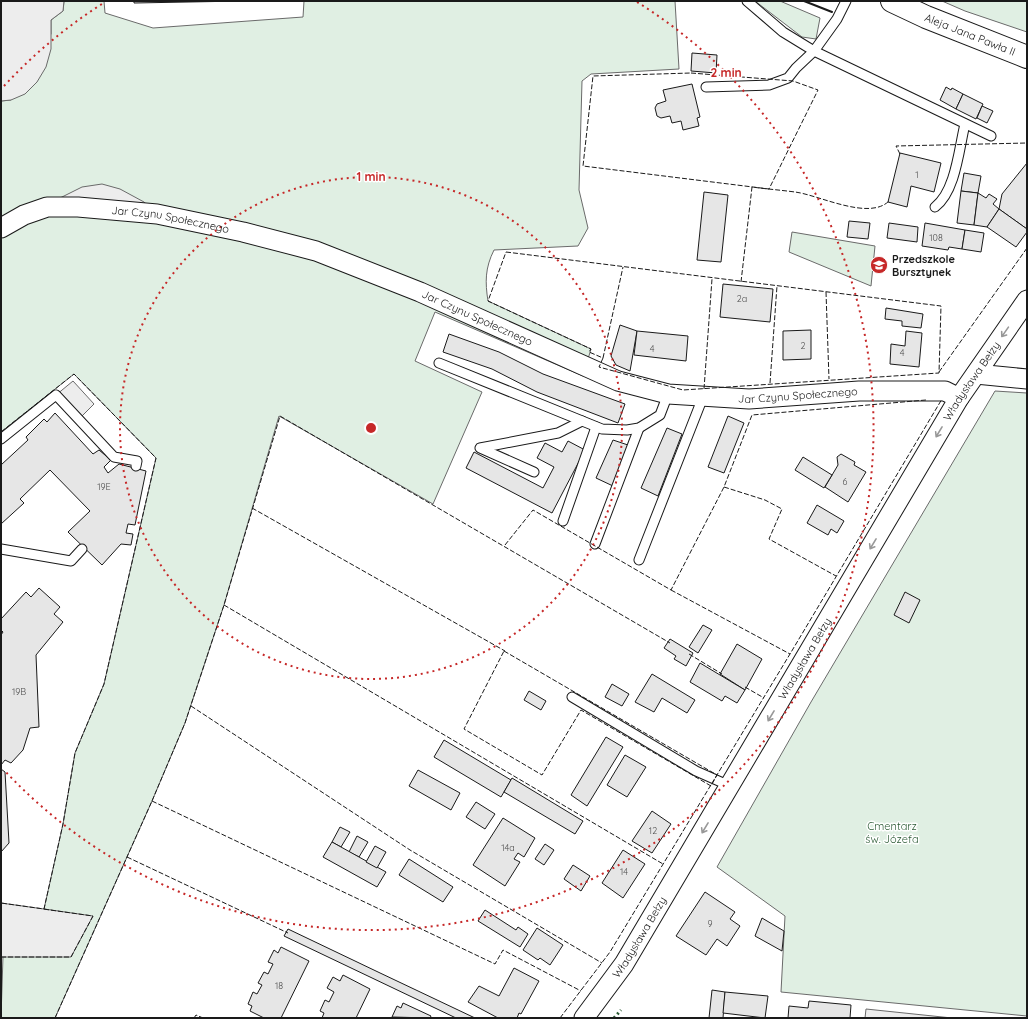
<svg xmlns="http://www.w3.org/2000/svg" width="1028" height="1019" font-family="Quicksand,sans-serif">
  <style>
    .green { fill: #e0efe3; stroke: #6a6a6a }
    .parking { fill: #ededed; stroke: #6a6a6a }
    .building { fill: #e6e6e6; stroke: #1a1a1a }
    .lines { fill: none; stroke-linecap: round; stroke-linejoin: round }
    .lane-casing { stroke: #1a1a1a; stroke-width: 11 }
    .street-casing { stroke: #1a1a1a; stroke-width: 21 }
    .primary-casing { stroke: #1a1a1a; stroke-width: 24 }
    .lane { stroke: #fff; stroke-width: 9 }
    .street { stroke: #fff; stroke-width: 19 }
    .primary { stroke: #fff; stroke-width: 22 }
    .hedge { stroke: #2b5a34; stroke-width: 3; stroke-dasharray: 2 3; stroke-linecap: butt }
    .fence { stroke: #1a1a1a; stroke-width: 1; stroke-dasharray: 5 2; stroke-linecap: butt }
    .wall { stroke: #1a1a1a; stroke-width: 2 }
    .oneway { stroke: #989898 }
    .ring { fill: none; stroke: #c62828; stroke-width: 2; stroke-dasharray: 2 4 }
    .labels { text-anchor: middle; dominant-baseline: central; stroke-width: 3; stroke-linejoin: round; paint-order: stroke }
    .number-label { font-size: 9px; fill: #4d4d4d }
    .street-label { font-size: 11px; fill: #1a1a1a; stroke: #fff }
    .poi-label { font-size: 11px; font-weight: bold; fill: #1a1a1a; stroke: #fff; text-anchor: start }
    .park-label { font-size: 11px; fill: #2b5a34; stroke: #fff }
    .centre { fill: #c62828; stroke: #fff; stroke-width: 2 }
    .ring-label { font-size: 12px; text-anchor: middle; font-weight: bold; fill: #c62828; stroke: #fff; stroke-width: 3; stroke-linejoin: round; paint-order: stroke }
  </style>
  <rect width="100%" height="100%" fill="#fff"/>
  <!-- green -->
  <g class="green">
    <path d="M64,1H104L105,13L153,28L303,17L304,1H675L679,69L591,74L582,81L579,190L588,228L578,246L494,250C485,268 485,282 488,301L591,349L583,376L435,312L415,361L482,392L433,504L279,416L224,605L185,723L152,801L55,1018H1L3,956L93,917L44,909L63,824L75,753L104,684L156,458L74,374L1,432V101L11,100L51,34V20L63,11Z"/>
    <polygon points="755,1 780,1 820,18 816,39 802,37"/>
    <polygon points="942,1 1027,1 1027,32 965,11"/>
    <polygon points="792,232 875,246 871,286 789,252"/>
    <polygon points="995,391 1027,393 1027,1016 781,992 785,916 717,867 811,702"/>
  </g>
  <!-- parking -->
  <g class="parking">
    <polygon points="1,1 64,1 63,11 51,20 51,49 46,67 37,82 25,94 11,100 1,101"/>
    <polygon points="102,184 120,189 144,202 157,214 58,199 82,187"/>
    <polygon points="73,381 94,404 79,419 56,395"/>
    <polygon points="1,903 44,909 93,916 71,957 1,957"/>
    <polygon points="866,1009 952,1018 865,1018"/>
  </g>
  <!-- building -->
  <g class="building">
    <polygon points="134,1 242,1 134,3"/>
    <polygon points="692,53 717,55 716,73 691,71"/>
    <polygon points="692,84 700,117 697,118 699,126 683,130 681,121 672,123 670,116 661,118 657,116 655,108 657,104 666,101 663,90"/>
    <polygon points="946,87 951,90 952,88 963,94 956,109 940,100"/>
    <polygon points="963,94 983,104 976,119 956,109"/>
    <polygon points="982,106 993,111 987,123 977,118"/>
    <polygon points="900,153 941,163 934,192 911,186 907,207 888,202"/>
    <polygon points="1027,163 1027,229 999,209 1002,194"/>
    <polygon points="964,173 981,176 978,193 961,191"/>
    <polygon points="961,191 978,193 974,225 957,223"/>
    <polygon points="704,192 728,195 721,262 697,260"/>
    <polygon points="978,193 986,198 989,194 997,199 993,204 999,209 987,227 974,225"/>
    <polygon points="999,209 1027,229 1027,232 1016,247 987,227"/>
    <polygon points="849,221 870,223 868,239 847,237"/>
    <polygon points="889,223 918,227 917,242 887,238"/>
    <polygon points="925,223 965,230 962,249 949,247 948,250 922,246"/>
    <polygon points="965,230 984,233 981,252 962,249"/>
    <polygon points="723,284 773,289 770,322 720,317"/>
    <polygon points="886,308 923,314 921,328 902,326 902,321 885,319"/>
    <polygon points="620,325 637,331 630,371 616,365 611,356"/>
    <polygon points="811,330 811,359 783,360 783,331"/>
    <polygon points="637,331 688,336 686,361 634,355"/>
    <polygon points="906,331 922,333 919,367 890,364 891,344 905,346"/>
    <polygon points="449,334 499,352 543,374 625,404 618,423 537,392 492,369 443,352"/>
    <polygon points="55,413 93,454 99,450 111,460 104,467 108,473 119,464 146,471 135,525 128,524 126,533 133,534 131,545 121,544 102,565 68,532 90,511 50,470 20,499 24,503 1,524 1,465 28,440 26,437 44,419 47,422"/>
    <polygon points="728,416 744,423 724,473 708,467"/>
    <polygon points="667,428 682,434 658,496 641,488"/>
    <polygon points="613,440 628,445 613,486 596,478"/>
    <polygon points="568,441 585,450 552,513 466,468 474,452 543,488 554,467 537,458 545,443 562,452"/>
    <polygon points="841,454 855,462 854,465 866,472 848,502 825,487 838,465 837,457"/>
    <polygon points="803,457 832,475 824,488 795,470"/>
    <polygon points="817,505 844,521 837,533 831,529 828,535 807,523"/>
    <polygon points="39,588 60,607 54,614 63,622 36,655 39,727 30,728 23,750 11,763 5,760 1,765 1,635 3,632 1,630 1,619 26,592 31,597"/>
    <polygon points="905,592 920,600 909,623 894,615"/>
    <polygon points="703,625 712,630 698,653 689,647"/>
    <polygon points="670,639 693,653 686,666 674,659 676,656 664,648"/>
    <polygon points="737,644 762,659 745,690 720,674"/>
    <polygon points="700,663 745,690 737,703 725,696 722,701 690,682"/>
    <polygon points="652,674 695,700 687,713 662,698 654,712 635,702"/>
    <polygon points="612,684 629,694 622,706 605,697"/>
    <polygon points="529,691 546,701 541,710 524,700"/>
    <polygon points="606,737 623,747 587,806 571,795"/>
    <polygon points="444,740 511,780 501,797 434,757"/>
    <polygon points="625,755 646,767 627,797 607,785"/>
    <polygon points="1,769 5,772 9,843 1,852"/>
    <polygon points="418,770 460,793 451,810 409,786"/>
    <polygon points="512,778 583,821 575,834 504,792"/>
    <polygon points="476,802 495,814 485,829 466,817"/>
    <polygon points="652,811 671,824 652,853 632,841"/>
    <polygon points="503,818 535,838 524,857 518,853 514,859 520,862 505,886 473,865"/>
    <polygon points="340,827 350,832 341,847 332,842"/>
    <polygon points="357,836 368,842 359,857 349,852"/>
    <polygon points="332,842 386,872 377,887 323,857"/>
    <polygon points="545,844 554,850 544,865 535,859"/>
    <polygon points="375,846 386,852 377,868 366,862"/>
    <polygon points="623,850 645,864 623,898 602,883"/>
    <polygon points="409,859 453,887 443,902 399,875"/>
    <polygon points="573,865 590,876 581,891 564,879"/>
    <polygon points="705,892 735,912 730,919 740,926 727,946 717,939 706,955 676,936"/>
    <polygon points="485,910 516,930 518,927 528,934 520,947 478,921"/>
    <polygon points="762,918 784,931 782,951 755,936"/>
    <polygon points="537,928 563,945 550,965 540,958 538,960 523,950"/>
    <polygon points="288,929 378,972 475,1018 456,1018 284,936"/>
    <polygon points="281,947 309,961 281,1018 264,1018 250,1011 252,1006 248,1004 253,992 257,994 262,985 258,983 264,972 268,974 273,964 268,962 274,950 278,953"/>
    <polygon points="514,968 539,981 521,1014 519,1013 517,1018 498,1018 468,1002 479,986 499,996"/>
    <polygon points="343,975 370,989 356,1018 322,1018 324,1013 320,1011 325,1000 329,1002 334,992 327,988 333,977 340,981"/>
    <polygon points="712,990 725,992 723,1018 709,1018"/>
    <polygon points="725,992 768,996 765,1018 723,1013"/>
    <polygon points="809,1001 851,1005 850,1018 788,1018 789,1006 808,1008"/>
    <polygon points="403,1003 431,1016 430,1018 392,1017 397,1006 401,1008"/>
  </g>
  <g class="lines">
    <defs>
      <g id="lane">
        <polyline points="747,1 783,32 814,51 991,136"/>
        <polyline points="706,87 769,85 788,78 796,68 814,51 837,19 846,1"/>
        <path d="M935,207C956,191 959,148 965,124"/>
        <polyline points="439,363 602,429 627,430 639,428 660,415 668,394"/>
        <polyline points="1,439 56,395 114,457 137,461 136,466"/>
        <polyline points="534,472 480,448 558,433 582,421"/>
        <polyline points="563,521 596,427"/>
        <polyline points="595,544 639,428"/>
        <polyline points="1,549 71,561 82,549"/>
        <polyline points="639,560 703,397"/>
        <polyline points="572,697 696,771 730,786"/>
      </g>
      <g id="street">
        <path id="s1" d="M1,228L24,215L47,207H78L157,214L243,232L316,251L420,292L618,381L668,394L749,399L859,391H945L959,398"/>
        <polyline points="976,374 1027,379"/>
        <path id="s2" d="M584,1018L624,964L959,398L1027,300"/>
      </g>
      <g id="primary">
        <path id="s3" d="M892,1L926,17L1027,57"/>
      </g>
    </defs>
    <!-- lane casing -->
    <use href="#lane" class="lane-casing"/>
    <!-- street casing -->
    <use href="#street" class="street-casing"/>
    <!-- primary casing -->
    <use href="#primary" class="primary-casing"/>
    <!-- lane -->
    <use href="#lane" class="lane"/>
    <!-- street -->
    <use href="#street" class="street"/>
    <!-- primary -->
    <use href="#primary" class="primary"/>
    <!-- hedge -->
    <polyline class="hedge" points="614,1018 621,1010"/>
    <!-- fence -->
    <g class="fence">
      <polygon points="691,73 793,81 818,90 769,189 583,166 593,76"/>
      <polyline points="900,154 896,146 1027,143"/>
      <polygon points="506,252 941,306 939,373 683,390 599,367 603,358 589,352 591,349 488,301"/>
      <path d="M741,282L752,187C766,189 780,190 795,192C819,195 869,221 889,201"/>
      <polyline points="826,292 829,379"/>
      <polyline points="603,358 623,267"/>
      <polyline points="939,372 1027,248"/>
      <polyline points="770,383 777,286"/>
      <polyline points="704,389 712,279"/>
      <polyline points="1,432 74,374 156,458 104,684 75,753 63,824 44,909 1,903"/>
      <polyline points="724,487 765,500 782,509 769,539 836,576"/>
      <polyline points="252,508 505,651"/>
      <polyline points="505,545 533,510 671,590 724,487 752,415 926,400"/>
      <polyline points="671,590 790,654"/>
      <polyline points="224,605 663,864"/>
      <polygon points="504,651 717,775 711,786 581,710 542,775 464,729"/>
      <polyline points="689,654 722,674"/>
      <polyline points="745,687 764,698"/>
      <polyline points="191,706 410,850 602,963"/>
      <polyline points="152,801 495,964 503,950 581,991"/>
      <polyline points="127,857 288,933"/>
      <polyline points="1,957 71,957 93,916 43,909"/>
      <polyline points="55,1018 152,801 185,723 224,605 280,416 670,643"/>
      <polyline points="194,1018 196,1015 203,1018"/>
      <polyline points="560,1018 610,952 790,654 942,399"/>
    </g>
    <!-- wall -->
    <polyline class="wall" points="804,1 832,12"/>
  </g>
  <!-- one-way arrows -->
  <defs><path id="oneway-shaft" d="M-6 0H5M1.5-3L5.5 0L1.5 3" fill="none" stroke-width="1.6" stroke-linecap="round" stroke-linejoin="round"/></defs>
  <g class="oneway">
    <use href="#oneway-shaft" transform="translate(1005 332) rotate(125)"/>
    <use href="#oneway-shaft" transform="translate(939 432) rotate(121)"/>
    <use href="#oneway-shaft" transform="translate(873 544) rotate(121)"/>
    <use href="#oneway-shaft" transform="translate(771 716) rotate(121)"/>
    <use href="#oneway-shaft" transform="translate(705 828) rotate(121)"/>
  </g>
  <!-- distance rings -->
  <g class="ring">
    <circle cx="371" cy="428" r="251"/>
    <path d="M4 86A502 502 0 0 1 105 2M637 2A502 502 0 1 1 4 770"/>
  </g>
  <!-- icons -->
  <defs>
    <symbol id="university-disc" viewBox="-11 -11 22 22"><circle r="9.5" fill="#c62828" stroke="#fff"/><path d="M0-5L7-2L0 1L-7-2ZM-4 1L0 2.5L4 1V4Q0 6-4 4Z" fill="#fff"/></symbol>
  </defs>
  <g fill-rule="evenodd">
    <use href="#university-disc" x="869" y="255" width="20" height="20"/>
  </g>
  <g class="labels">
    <!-- number labels -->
    <g class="number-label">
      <text x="917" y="174">1</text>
      <text x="936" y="237">108</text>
      <text x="742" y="298">2a</text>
      <text x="803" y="345">2</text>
      <text x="652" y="348">4</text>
      <text x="902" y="352">4</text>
      <text x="845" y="481">6</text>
      <text x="104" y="486">19E</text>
      <text x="19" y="691">19B</text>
      <text x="653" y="830">12</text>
      <text x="508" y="847">14a</text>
      <text x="624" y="871">14</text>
      <text x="710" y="923">9</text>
      <text x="279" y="985">18</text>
    </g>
    <!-- street labels -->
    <g class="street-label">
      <text stroke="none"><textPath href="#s3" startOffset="85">Aleja Jana Pawła II</textPath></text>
      <text stroke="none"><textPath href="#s1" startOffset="175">Jar Czynu Społecznego</textPath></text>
      <text stroke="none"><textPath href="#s1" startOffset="499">Jar Czynu Społecznego</textPath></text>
      <text stroke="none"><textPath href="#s2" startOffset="746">Władysława Bełzy</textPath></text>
      <text stroke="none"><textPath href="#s1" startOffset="835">Jar Czynu Społecznego</textPath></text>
      <text stroke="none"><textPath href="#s2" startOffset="422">Władysława Bełzy</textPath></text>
      <text stroke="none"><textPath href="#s2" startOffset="98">Władysława Bełzy</textPath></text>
    </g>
    <!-- poi labels -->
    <g class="poi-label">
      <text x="892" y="259">Przedszkole<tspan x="892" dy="13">Bursztynek</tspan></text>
    </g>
    <!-- park labels -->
    <g class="park-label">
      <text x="892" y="826">Cmentarz<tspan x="892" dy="13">św. Józefa</tspan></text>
    </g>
  </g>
  <circle cx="371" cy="428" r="6" class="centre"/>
  <g class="ring-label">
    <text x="726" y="77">2 min</text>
    <text x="371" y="181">1 min</text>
  </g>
  <!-- border -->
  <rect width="1028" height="1019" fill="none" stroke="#1a1a1a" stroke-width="4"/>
</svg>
